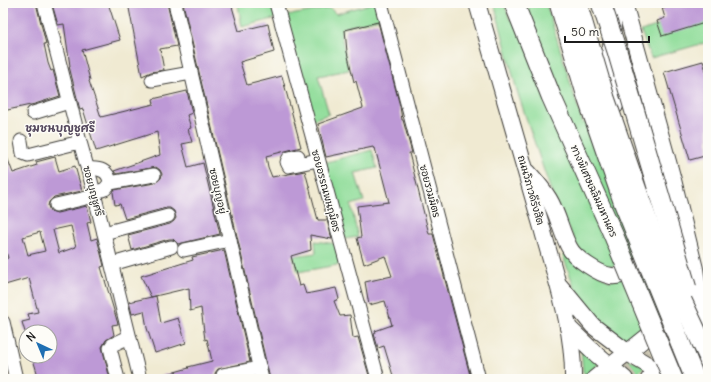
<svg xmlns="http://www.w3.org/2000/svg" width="711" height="382" font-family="Delius,'Playpen Sans Thai',sans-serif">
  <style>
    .green { fill: #90dd9a; stroke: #567c5b }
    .building { fill: #bd99d6; fill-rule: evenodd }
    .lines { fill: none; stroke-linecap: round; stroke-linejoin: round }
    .major-tunnel { stroke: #c6c1ae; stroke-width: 16; stroke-dasharray: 16 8; stroke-linecap: butt }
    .minor-casing { stroke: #3c3b37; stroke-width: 15 }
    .major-casing { stroke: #3c3b37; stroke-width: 18 }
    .minor { stroke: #fff; stroke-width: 13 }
    .major { stroke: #fff; stroke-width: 16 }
    .highway-bridge-casing { stroke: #3c3b37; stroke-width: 21; stroke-linecap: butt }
    .highway-bridge { stroke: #fff; stroke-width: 19 }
    .labels { text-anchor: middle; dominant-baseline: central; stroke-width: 3; stroke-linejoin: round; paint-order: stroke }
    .street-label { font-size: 10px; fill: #1c1c1c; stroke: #fdfcf7 }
    .neighbourhood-label { font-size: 11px; font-weight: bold; fill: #54485d; stroke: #fdfcf7 }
  </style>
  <rect width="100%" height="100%" fill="#fdfcf7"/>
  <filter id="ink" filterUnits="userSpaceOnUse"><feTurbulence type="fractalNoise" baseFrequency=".025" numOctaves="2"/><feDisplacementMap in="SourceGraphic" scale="8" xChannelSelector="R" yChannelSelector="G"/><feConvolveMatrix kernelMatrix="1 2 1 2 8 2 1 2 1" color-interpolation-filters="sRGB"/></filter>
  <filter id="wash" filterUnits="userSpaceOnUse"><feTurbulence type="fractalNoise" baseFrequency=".012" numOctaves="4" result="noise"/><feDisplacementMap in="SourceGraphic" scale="16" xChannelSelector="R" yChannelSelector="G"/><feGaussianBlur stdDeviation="0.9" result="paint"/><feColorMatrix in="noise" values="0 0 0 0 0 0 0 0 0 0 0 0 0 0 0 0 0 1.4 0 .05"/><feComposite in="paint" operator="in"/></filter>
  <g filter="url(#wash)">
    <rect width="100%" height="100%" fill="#f0ead2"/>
    <!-- green -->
    <g class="green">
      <polygon points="244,3 272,3 277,18 242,27 238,5"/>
      <polygon points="373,3 377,3 382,18 342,28 341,35 349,70 318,76 329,114 312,120 285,16 330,8 336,14"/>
      <polygon points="494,3 504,3 510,20 529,9 527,3 546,3 583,124 609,102 640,255 622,265 606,267 583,257 553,197 517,91"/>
      <polygon points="708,9 708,42 651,58 641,31"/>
      <polygon points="372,150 377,168 355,173 364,201 351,205 358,237 345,239 323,163"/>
      <polygon points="315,241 337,244 343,264 298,272 293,256 316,253"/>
      <polygon points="568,253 609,281 656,261 673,313 635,336 625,343 581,306 563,256"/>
      <polygon points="581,348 598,362 597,366 587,375 583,372"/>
      <polygon points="628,359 645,366 632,379 618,365"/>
    </g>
    <g id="blocks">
      <!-- building -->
      <g class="building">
        <polygon points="3,3 36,3 46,44 44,44 48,63 51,71 53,70 60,96 35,104 3,111"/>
        <polygon points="56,3 108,3 120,40 82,50 90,80 89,81 101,117 154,104 153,99 187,91 192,113 187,115 191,128 188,129 192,142 182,144 188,167 203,163 220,234 178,244 173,239 169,239 132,250 128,235 170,224 174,221 176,218 174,211 170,208 166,208 125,219 120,204 115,205 113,192 114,190 155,183 161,178 162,174 160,170 156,167 116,174 114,171 160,155 157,132 96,151 83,109 80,110 69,66 70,66 64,24 58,25 52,4"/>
        <polygon points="128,3 167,3 177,46 160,49 164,70 151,72 142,76"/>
        <polygon points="183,3 231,3 239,31 268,24 274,52 240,62 247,85 282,76 301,147 266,156 268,167 272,177 305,171 318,220 327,220 332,239 310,235 311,250 291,256 299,286 303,285 306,294 336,288 339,299 334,301 340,316 350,315 353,338 358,337 370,379 270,379"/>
        <polygon points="679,3 708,3 708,22 662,36 657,21 665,18 662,8"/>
        <polygon points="378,22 400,106 402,120 403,120 412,153 409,153 429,234 433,234 471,379 394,379 384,346 378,348 374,334 376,333 375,331 392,325 385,301 369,305 365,282 392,276 385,256 364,264 357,238 361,237 357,206 389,202 375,148 374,149 373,147 326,157 324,149 318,124 363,108 356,81 354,82 347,52 345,30"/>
        <polygon points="703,61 708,78 708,155 690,160 664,72"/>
        <path d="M3,149H4L13,173L37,165L36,162L55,157L59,171L75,166L82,191L54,197L49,202L48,206L50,211L57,213L87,206L91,222L87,223L91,240L97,238L104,266L101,267L118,324L112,325L114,335L106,340L102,347L110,379H79L78,376L65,379H39L32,356H50V332H25L22,322L30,320L28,314L38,312L29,278L5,285L3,279V260L8,258L3,242ZM71,226L76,247L59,253L53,230ZM40,232L45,251L28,255L23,237Z"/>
        <polygon points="224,250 250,362 218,369 215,373 216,379 160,379 160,376 189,368 188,367 212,361 207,339 205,340 201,308 190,311 189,288 151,297 141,276 193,260 192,257"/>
        <polygon points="156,296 161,323 178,318 186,343 155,353 147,328 144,311 132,314 129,302"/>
      </g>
    </g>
  </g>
  <g filter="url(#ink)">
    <use href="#blocks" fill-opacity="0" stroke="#3c3b37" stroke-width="1"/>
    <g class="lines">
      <!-- major-tunnel -->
      <path class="major-tunnel" d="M619,379C636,367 652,353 672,346"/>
      <defs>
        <g id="minor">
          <polyline points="44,3 80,142 91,181 140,379"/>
          <polyline points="175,3 262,379"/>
          <polyline points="276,3 378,379"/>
          <polyline points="381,3 479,379"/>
          <polyline points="152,80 191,73"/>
          <polyline points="33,113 69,102"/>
          <polyline points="21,141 23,153 28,155 80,142"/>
          <polyline points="298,156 289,158 287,162 289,166 318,160"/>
          <path d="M88,169C99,168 109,170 110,183L105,189L94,193"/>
          <polyline points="110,183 154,175"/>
          <polyline points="56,205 95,196"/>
          <polyline points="104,233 168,216"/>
          <polyline points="184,250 230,240"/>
          <polyline points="112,264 171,247"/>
          <polyline points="3,322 16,379"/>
          <polyline points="223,375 260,368"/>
          <polyline points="118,379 110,348 112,345 129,337"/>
        </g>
        <g id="major">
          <path d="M477,3C499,78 521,153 542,228C555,277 574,327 573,379"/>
          <polyline points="624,3 673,180 695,269 706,344"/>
          <polyline points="615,106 611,86 610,57 615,3"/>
          <path d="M528,172C536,181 543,189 549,199C558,214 561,232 569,247C574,258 599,274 611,276C617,277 627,274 632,271C640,266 650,258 651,248"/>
          <polyline points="560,286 593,326 631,355 658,371 708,366"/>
          <polyline points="568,327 597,355 625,379"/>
          <polyline points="594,379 648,336 684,320"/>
          <polyline points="649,379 676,350 682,333"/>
        </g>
      </defs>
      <!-- minor casing -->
      <use href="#minor" class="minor-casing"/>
      <!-- major casing -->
      <use href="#major" class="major-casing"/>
      <!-- minor -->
      <use href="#minor" class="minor"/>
      <!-- major -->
      <use href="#major" class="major"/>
      <defs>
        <g id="highway-bridge">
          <polyline points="514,3 551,96 613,234 673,379"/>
          <polyline points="559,3 588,100 624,204 695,379"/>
          <polyline points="577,3 605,98 656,245 708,356"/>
          <polyline points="601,3 617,51 687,289"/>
        </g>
      </defs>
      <!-- highway-bridge casing -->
      <use href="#highway-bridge" class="highway-bridge-casing"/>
      <!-- highway-bridge -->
      <use href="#highway-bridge" class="highway-bridge"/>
    </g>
  </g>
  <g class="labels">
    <!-- street labels -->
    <g class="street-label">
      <text transform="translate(531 190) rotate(74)">ถนนวิภาวดีรังสิต</text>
      <text transform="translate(93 191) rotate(75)">ซอยบุญชูศรี</text>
      <text transform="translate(218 191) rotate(77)">ซอยบุญอยู่</text>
      <text transform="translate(326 191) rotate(75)">ซอยอรรณพนฤมิตร</text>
      <text transform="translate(430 191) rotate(75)">ซอยรวมมิตร</text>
      <text transform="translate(594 191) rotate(66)">ทางพิเศษเฉลิมมหานคร</text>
    </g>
    <!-- neighbourhood labels -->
    <g class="neighbourhood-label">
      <text x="60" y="128">ชุมชนบุญชูศรี</text>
    </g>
  </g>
  <!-- margin -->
  <rect width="711" height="382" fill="none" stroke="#fdfcf7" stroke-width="16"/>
  <!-- north arrow -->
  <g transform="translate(38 344) rotate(316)"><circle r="19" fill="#fdfcf7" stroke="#a3a29f"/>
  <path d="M0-3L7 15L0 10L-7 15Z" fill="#1f6fb2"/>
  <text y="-6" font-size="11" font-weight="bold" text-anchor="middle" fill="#1c1c1c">N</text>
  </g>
  <!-- scale -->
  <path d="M565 36v6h84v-6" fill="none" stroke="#1c1c1c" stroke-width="2"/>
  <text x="571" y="36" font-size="12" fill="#1c1c1c" stroke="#fdfcf7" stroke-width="3" paint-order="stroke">50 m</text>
</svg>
